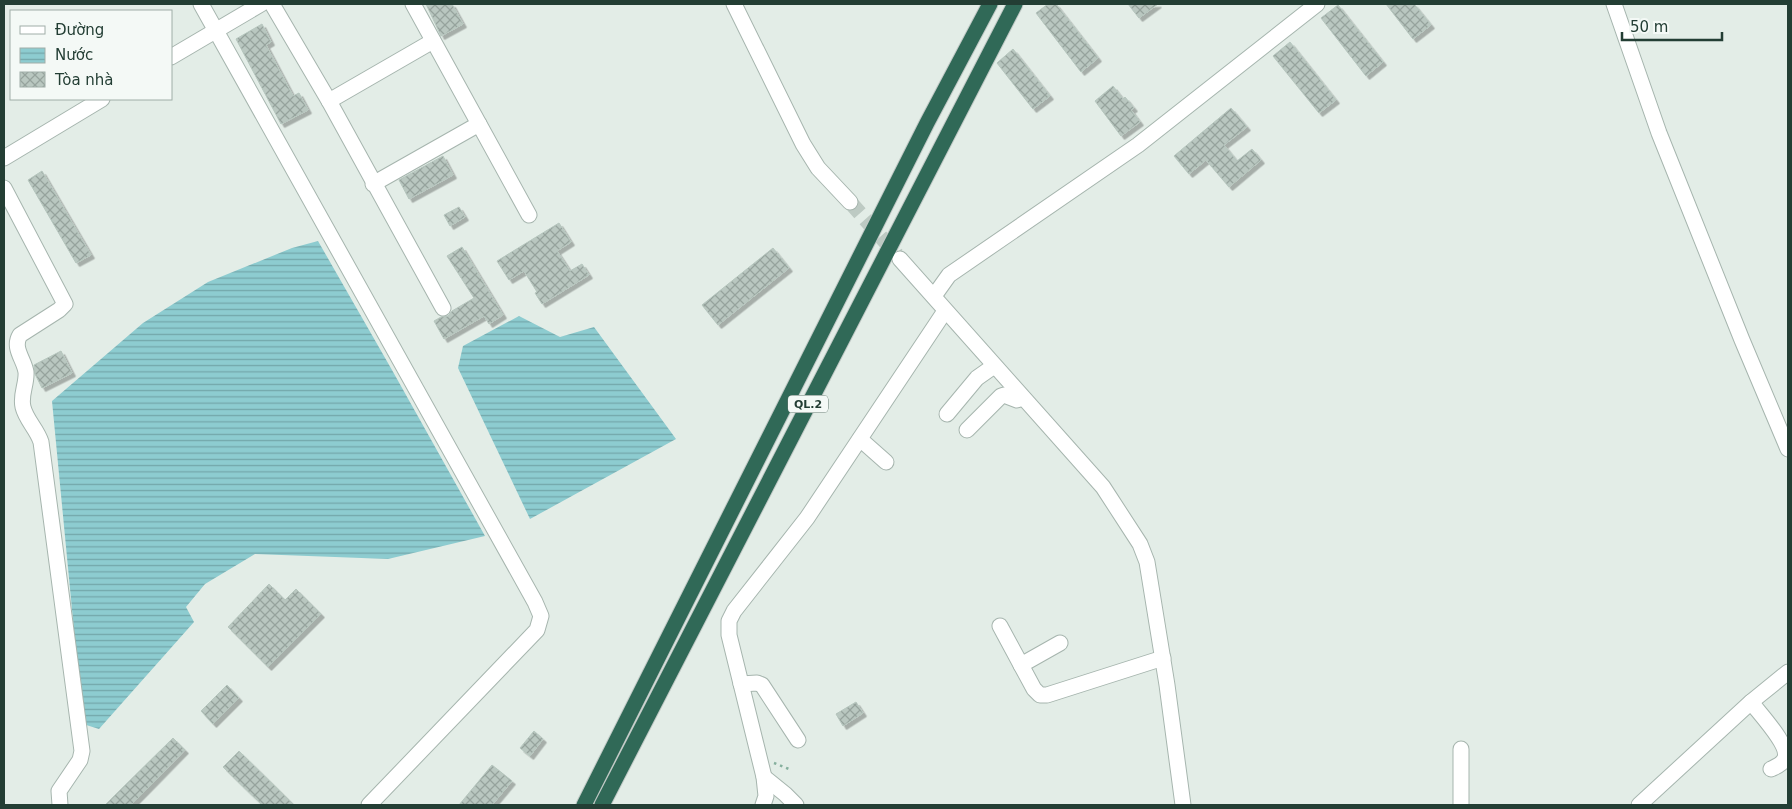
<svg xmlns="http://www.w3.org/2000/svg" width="1792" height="809" font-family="'DejaVu Sans',sans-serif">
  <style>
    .water { fill: url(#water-rules) }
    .building { fill: url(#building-cross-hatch); stroke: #b6c6be; filter: url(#shadow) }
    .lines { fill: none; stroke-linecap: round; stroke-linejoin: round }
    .minor-tunnel { stroke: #bdcac3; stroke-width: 15; stroke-dasharray: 15 8; stroke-linecap: butt }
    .minor-casing { stroke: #a6b5ae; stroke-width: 17 }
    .highway-casing { stroke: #c1c9c6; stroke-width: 17 }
    .path { stroke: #85af9d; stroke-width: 2.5; stroke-dasharray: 2.5 4; stroke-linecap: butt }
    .minor { stroke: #fff; stroke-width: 15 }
    .highway { stroke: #306957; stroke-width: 15 }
    .labels { text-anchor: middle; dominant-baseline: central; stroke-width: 4; stroke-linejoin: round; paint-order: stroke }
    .shield { fill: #f4f9f6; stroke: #62766e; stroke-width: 1 }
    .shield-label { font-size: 11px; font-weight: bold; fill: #233e34 }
  </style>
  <defs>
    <pattern id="water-rules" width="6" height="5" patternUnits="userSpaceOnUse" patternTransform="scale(1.25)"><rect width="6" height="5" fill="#8dccd0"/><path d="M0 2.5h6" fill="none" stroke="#73a7aa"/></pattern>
    <pattern id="building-cross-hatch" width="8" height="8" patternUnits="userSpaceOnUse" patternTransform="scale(1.25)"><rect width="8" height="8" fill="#b9c7c0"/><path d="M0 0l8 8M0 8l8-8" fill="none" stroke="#96a39d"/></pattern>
    <filter id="shadow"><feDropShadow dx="3.5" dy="3.5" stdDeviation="0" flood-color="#0004"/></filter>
  </defs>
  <rect width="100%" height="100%" fill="#e3ede7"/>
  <!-- water -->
  <g class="water">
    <polygon points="318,241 392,370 485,536 388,559 255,554 205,584 186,607 194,622 99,729 83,724 52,401 143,323 208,282 292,248"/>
    <polygon points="519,316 560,337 594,327 676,439 530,519 458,368 463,346"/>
  </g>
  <!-- building -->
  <g class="building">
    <polygon points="426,4 452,4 463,24 441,36"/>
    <polygon points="1048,4 1056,4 1098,58 1081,72 1036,13"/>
    <polygon points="1128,4 1158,4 1139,18"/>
    <polygon points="1386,4 1414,4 1431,25 1413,39"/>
    <polygon points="1338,5 1383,62 1366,76 1321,18"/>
    <polygon points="262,24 271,42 266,45 293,96 299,93 308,110 281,124 236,39"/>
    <polygon points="1290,42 1336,100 1319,113 1273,56"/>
    <polygon points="1013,49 1050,96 1033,109 997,63"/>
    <polygon points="1113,86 1123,99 1125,97 1134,108 1131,110 1140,122 1121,136 1095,101"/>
    <polygon points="1231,108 1247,127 1224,145 1237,161 1252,149 1261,160 1229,187 1206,160 1189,174 1174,156"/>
    <polygon points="443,156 453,175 409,199 399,180"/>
    <polygon points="42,171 91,255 76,263 28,180"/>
    <polygon points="459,207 465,217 450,226 444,215"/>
    <polygon points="559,223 571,242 557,251 570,271 582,264 589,275 542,304 535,293 537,292 524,271 509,280 497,261"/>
    <polygon points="462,247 503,315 489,324 484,316 444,339 434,321 441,317 448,316 452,311 474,298 447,256"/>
    <polygon points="773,248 789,268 718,325 702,305"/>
    <polygon points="61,351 72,373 42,388 35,374 34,365"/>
    <polygon points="269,584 285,600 296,589 321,614 268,667 228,627"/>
    <polygon points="227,685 239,698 213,724 201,711"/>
    <polygon points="856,702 863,713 843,726 836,714"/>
    <polygon points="534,731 543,739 530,756 520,748"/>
    <polygon points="173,738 185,750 138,798 131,805 105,805"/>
    <polygon points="239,751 294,805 262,805 223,767"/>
    <polygon points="492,765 512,781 492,805 459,805"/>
  </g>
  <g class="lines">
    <!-- minor-tunnel -->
    <polyline class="minor-tunnel" points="850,202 897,255"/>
    <defs>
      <g id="minor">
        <polyline points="201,4 535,602 541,616 537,630 369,805"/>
        <polyline points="272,4 329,101 443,308"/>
        <polyline points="413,4 529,215"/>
        <polyline points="734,4 803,144 818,168 850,202"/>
        <polyline points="1614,4 1659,133 1742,340 1788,449"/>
        <polyline points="171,57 261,4"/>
        <polyline points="329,101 433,41"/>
        <polyline points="4,158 102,99"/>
        <polyline points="373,184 479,124"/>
        <path d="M4,188L65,304L59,310L20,335C12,348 24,359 26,372C27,384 20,395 23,407C26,420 37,429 41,442L82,751L80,760L59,791L60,805"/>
        <polyline points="900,259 1103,487 1140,544 1147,562 1167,685 1183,805"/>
        <polyline points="934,296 949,275 1138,145 1317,4"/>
        <polyline points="947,414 977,378 994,366"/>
        <polyline points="967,430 1001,396 1004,395 1017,400 1023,398"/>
        <polyline points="860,439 886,462"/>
        <polyline points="1000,626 1034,689 1040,695 1047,695 1163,658"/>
        <polyline points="1021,665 1060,643"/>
        <polyline points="741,684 757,683 762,685 798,740"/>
        <path d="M1751,702C1759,713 1792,747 1784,760C1781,765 1775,767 1771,769"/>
        <polyline points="1461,749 1461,805"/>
        <polyline points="764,777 785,794 796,805"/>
        <polyline points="763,805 766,796 764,777 729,635 729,621 734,611 807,518 945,311"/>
        <polyline points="1639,805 1751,702 1788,672"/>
      </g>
      <g id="highway">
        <polyline points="584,805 927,123 990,4"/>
        <polyline points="602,805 1015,4"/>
      </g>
    </defs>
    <!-- minor casing -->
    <use href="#minor" class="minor-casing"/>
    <!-- highway casing -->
    <use href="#highway" class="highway-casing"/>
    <!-- path -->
    <polyline class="path" points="774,763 789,769"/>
    <!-- minor -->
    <use href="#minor" class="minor"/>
    <!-- highway -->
    <use href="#highway" class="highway"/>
  </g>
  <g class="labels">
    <!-- shield labels -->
    <rect class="shield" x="788" y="395.5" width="40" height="17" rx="4"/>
    <g class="shield-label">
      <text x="808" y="404">QL.2</text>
    </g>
  </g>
  <!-- border -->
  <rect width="1792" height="809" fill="none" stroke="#233e34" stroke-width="10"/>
  <!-- legend -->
  <rect x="10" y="10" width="162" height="90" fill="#f4f9f6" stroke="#a0aea8"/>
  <rect x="20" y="26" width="25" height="8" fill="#ffffff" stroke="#a0aea8"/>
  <text x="55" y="35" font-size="15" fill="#233e34">Đường</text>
  <rect x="20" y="48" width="25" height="15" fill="url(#water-rules)" stroke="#a0aea8"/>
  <text x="55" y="60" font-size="15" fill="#233e34">Nước</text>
  <rect x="20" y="72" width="25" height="15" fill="url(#building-cross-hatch)" stroke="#a0aea8"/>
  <text x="55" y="85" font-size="15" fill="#233e34">Tòa nhà</text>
  <!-- scale -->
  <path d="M1622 32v8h100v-8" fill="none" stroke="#233e34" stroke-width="2.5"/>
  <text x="1630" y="32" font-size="15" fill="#233e34" stroke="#f4f9f6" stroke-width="4" paint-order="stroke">50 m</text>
</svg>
